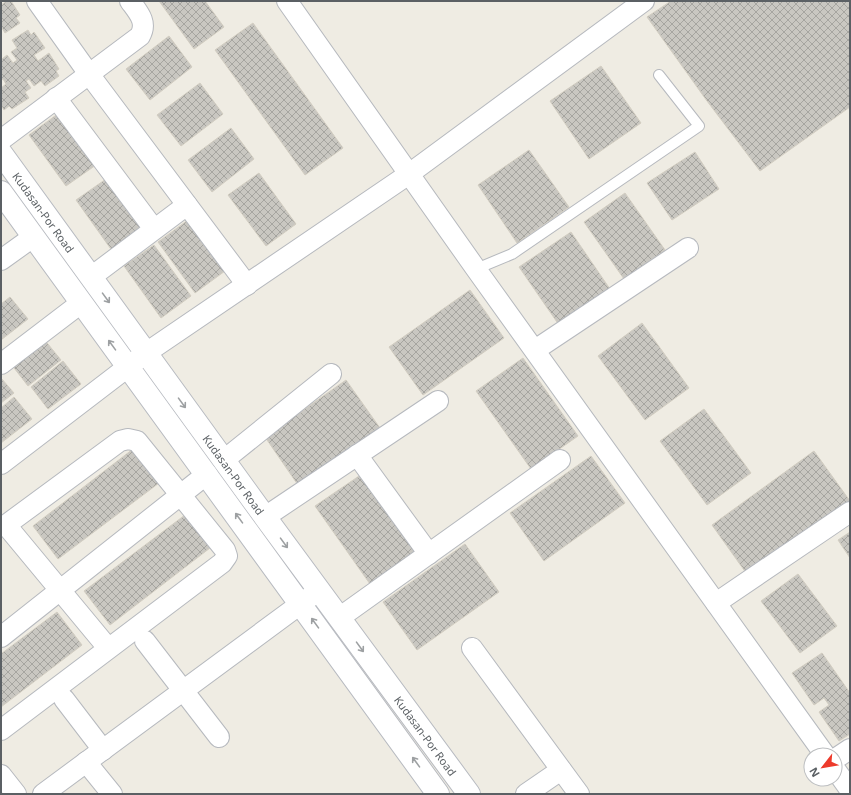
<svg xmlns="http://www.w3.org/2000/svg" width="851" height="795" font-family="'Noto Sans',sans-serif">
  <style>
    .building { fill: url(#building-cross-hatch); stroke: #d3cec2 }
    .lines { fill: none; stroke-linecap: round; stroke-linejoin: round }
    .lane-casing { stroke: #b6b9be; stroke-width: 12 }
    .street-casing { stroke: #b6b9be; stroke-width: 22 }
    .secondary-casing { stroke: #b7bac0; stroke-width: 24 }
    .lane { stroke: #fff; stroke-width: 10 }
    .street { stroke: #fff; stroke-width: 20 }
    .secondary { stroke: #fff; stroke-width: 22 }
    .oneway { stroke: #9da0a2 }
    .labels { text-anchor: middle; dominant-baseline: central; stroke-width: 3; stroke-linejoin: round; paint-order: stroke }
    .street-label { font-size: 11px; fill: #5b6064; stroke: #fff }
  </style>
  <defs>
    <pattern id="building-cross-hatch" width="8" height="8" patternUnits="userSpaceOnUse"><rect width="8" height="8" fill="#c9c7c1"/><path d="M0 0l8 8M0 8l8-8" fill="none" stroke="#a6a5a0"/></pattern>
  </defs>
  <rect width="100%" height="100%" fill="#efece3"/>
  <!-- building -->
  <g class="building">
    <polygon points="7,1 11,1 20,15 16,18 20,23 5,33 2,28 1,28 1,5"/>
    <polygon points="159,1 205,1 224,27 194,49"/>
    <polygon points="671,1 850,1 850,107 760,171 707,101 647,17"/>
    <polygon points="253,23 343,148 305,175 215,50"/>
    <polygon points="28,30 31,35 34,32 45,48 34,55 38,61 49,53 59,69 56,71 59,76 45,86 41,81 34,86 29,79 26,81 31,88 25,92 29,98 12,109 9,106 4,110 1,105 1,88 6,84 3,79 1,80 1,58 2,59 7,55 13,63 17,60 11,52 17,48 12,40"/>
    <polygon points="169,36 192,67 150,100 126,69"/>
    <polygon points="601,66 641,123 589,159 550,101"/>
    <polygon points="200,83 223,114 181,146 157,115"/>
    <polygon points="59,113 96,165 66,186 29,135"/>
    <polygon points="231,128 254,159 212,192 188,160"/>
    <polygon points="529,150 569,207 517,243 478,185"/>
    <polygon points="695,152 719,189 672,220 647,183"/>
    <polygon points="259,173 296,224 266,246 228,195"/>
    <polygon points="106,179 143,230 113,252 76,200"/>
    <polygon points="625,193 665,250 624,279 584,222"/>
    <polygon points="188,220 225,271 195,293 158,242"/>
    <polygon points="571,232 610,289 559,325 519,267"/>
    <polygon points="154,245 191,296 161,318 124,266"/>
    <polygon points="470,290 504,338 423,395 389,347"/>
    <polygon points="10,297 28,319 1,340 1,304"/>
    <polygon points="642,323 689,388 645,420 598,356"/>
    <polygon points="43,338 61,360 28,386 11,364"/>
    <polygon points="523,358 578,436 531,469 476,391"/>
    <polygon points="63,361 81,384 48,409 31,387"/>
    <polygon points="1,378 14,393 1,403"/>
    <polygon points="346,380 380,428 298,485 265,437"/>
    <polygon points="14,397 32,419 1,443 1,408"/>
    <polygon points="704,409 751,473 707,505 660,441"/>
    <polygon points="133,449 159,483 58,559 33,526"/>
    <polygon points="814,451 850,501 850,504 749,577 712,525"/>
    <polygon points="591,456 625,503 544,561 510,513"/>
    <polygon points="362,474 417,552 370,584 315,506"/>
    <polygon points="185,515 210,548 110,625 84,591"/>
    <polygon points="850,532 850,558 838,540"/>
    <polygon points="465,544 499,592 417,650 383,602"/>
    <polygon points="798,574 837,626 800,653 761,601"/>
    <polygon points="57,612 82,645 1,707 1,654"/>
    <polygon points="822,653 850,693 850,734 839,741 819,712 829,705 824,698 814,705 792,673"/>
  </g>
  <g class="lines">
    <defs>
      <polyline id="lane" points="476,269 512,254 699,126 659,75"/>
      <g id="street">
        <polyline points="37,1 89,74 247,285"/>
        <polyline points="287,1 476,269 825,755"/>
        <polyline points="56,98 154,229"/>
        <path d="M1,140L140,36C148,22 138,12 130,1"/>
        <polyline points="1,260 33,237"/>
        <polyline points="91,277 187,205"/>
        <polyline points="535,350 688,248"/>
        <polyline points="1,364 81,303"/>
        <polyline points="357,455 429,554"/>
        <polyline points="224,460 331,374"/>
        <polyline points="1,464 146,353 409,174 644,1"/>
        <polyline points="265,517 438,401"/>
        <polyline points="716,603 850,512"/>
        <polyline points="339,618 560,460"/>
        <polyline points="1,637 207,474"/>
        <polyline points="145,641 219,737"/>
        <polyline points="472,648 579,794"/>
        <polyline points="64,699 103,750"/>
        <polyline points="1,730 222,563 227,556 225,550 137,441 128,439 120,441 6,525 108,648"/>
        <polyline points="835,759 850,749"/>
        <polyline points="86,762 112,794"/>
        <polyline points="835,769 850,790"/>
        <polyline points="1,775 16,794"/>
        <polyline points="43,794 314,594"/>
        <polyline points="526,794 561,770"/>
      </g>
      <g id="secondary">
        <path id="s1" d="M1,153L265,517L469,794"/>
        <path d="M1,192C146,393 293,593 438,794"/>
      </g>
    </defs>
    <!-- lane casing -->
    <use href="#lane" class="lane-casing"/>
    <!-- street casing -->
    <use href="#street" class="street-casing"/>
    <!-- secondary casing -->
    <use href="#secondary" class="secondary-casing"/>
    <!-- lane -->
    <use href="#lane" class="lane"/>
    <!-- street -->
    <use href="#street" class="street"/>
    <!-- secondary -->
    <use href="#secondary" class="secondary"/>
  </g>
  <!-- one-way arrows -->
  <defs><path id="oneway-shaft" d="M-6 0H5M1.5-3L5.5 0L1.5 3" fill="none" stroke-width="1.6" stroke-linecap="round" stroke-linejoin="round"/></defs>
  <g class="oneway">
    <use href="#oneway-shaft" transform="translate(106 298) rotate(54)"/>
    <use href="#oneway-shaft" transform="translate(112 345) rotate(-126)"/>
    <use href="#oneway-shaft" transform="translate(182 403) rotate(54)"/>
    <use href="#oneway-shaft" transform="translate(239 518) rotate(-126)"/>
    <use href="#oneway-shaft" transform="translate(284 543) rotate(54)"/>
    <use href="#oneway-shaft" transform="translate(315 623) rotate(-126)"/>
    <use href="#oneway-shaft" transform="translate(360 647) rotate(54)"/>
    <use href="#oneway-shaft" transform="translate(416 762) rotate(-126)"/>
  </g>
  <g class="labels">
    <!-- street labels -->
    <g class="street-label">
      <text stroke="none"><textPath href="#s1" startOffset="73">Kudasan-Por Road</textPath></text>
      <text stroke="none"><textPath href="#s1" startOffset="397">Kudasan-Por Road</textPath></text>
      <text stroke="none"><textPath href="#s1" startOffset="721">Kudasan-Por Road</textPath></text>
    </g>
  </g>
  <!-- border -->
  <rect width="851" height="795" fill="none" stroke="#5b6064" stroke-width="4"/>
  <!-- north arrow -->
  <g transform="translate(823 767) rotate(239)"><circle r="19" fill="#ffffff" stroke="#bdbfc1"/>
  <path d="M0-3L7 15L0 10L-7 15Z" fill="#ed3a2b"/>
  <text y="-6" font-size="11" font-weight="bold" text-anchor="middle" fill="#5b6064">N</text>
  </g>
</svg>
